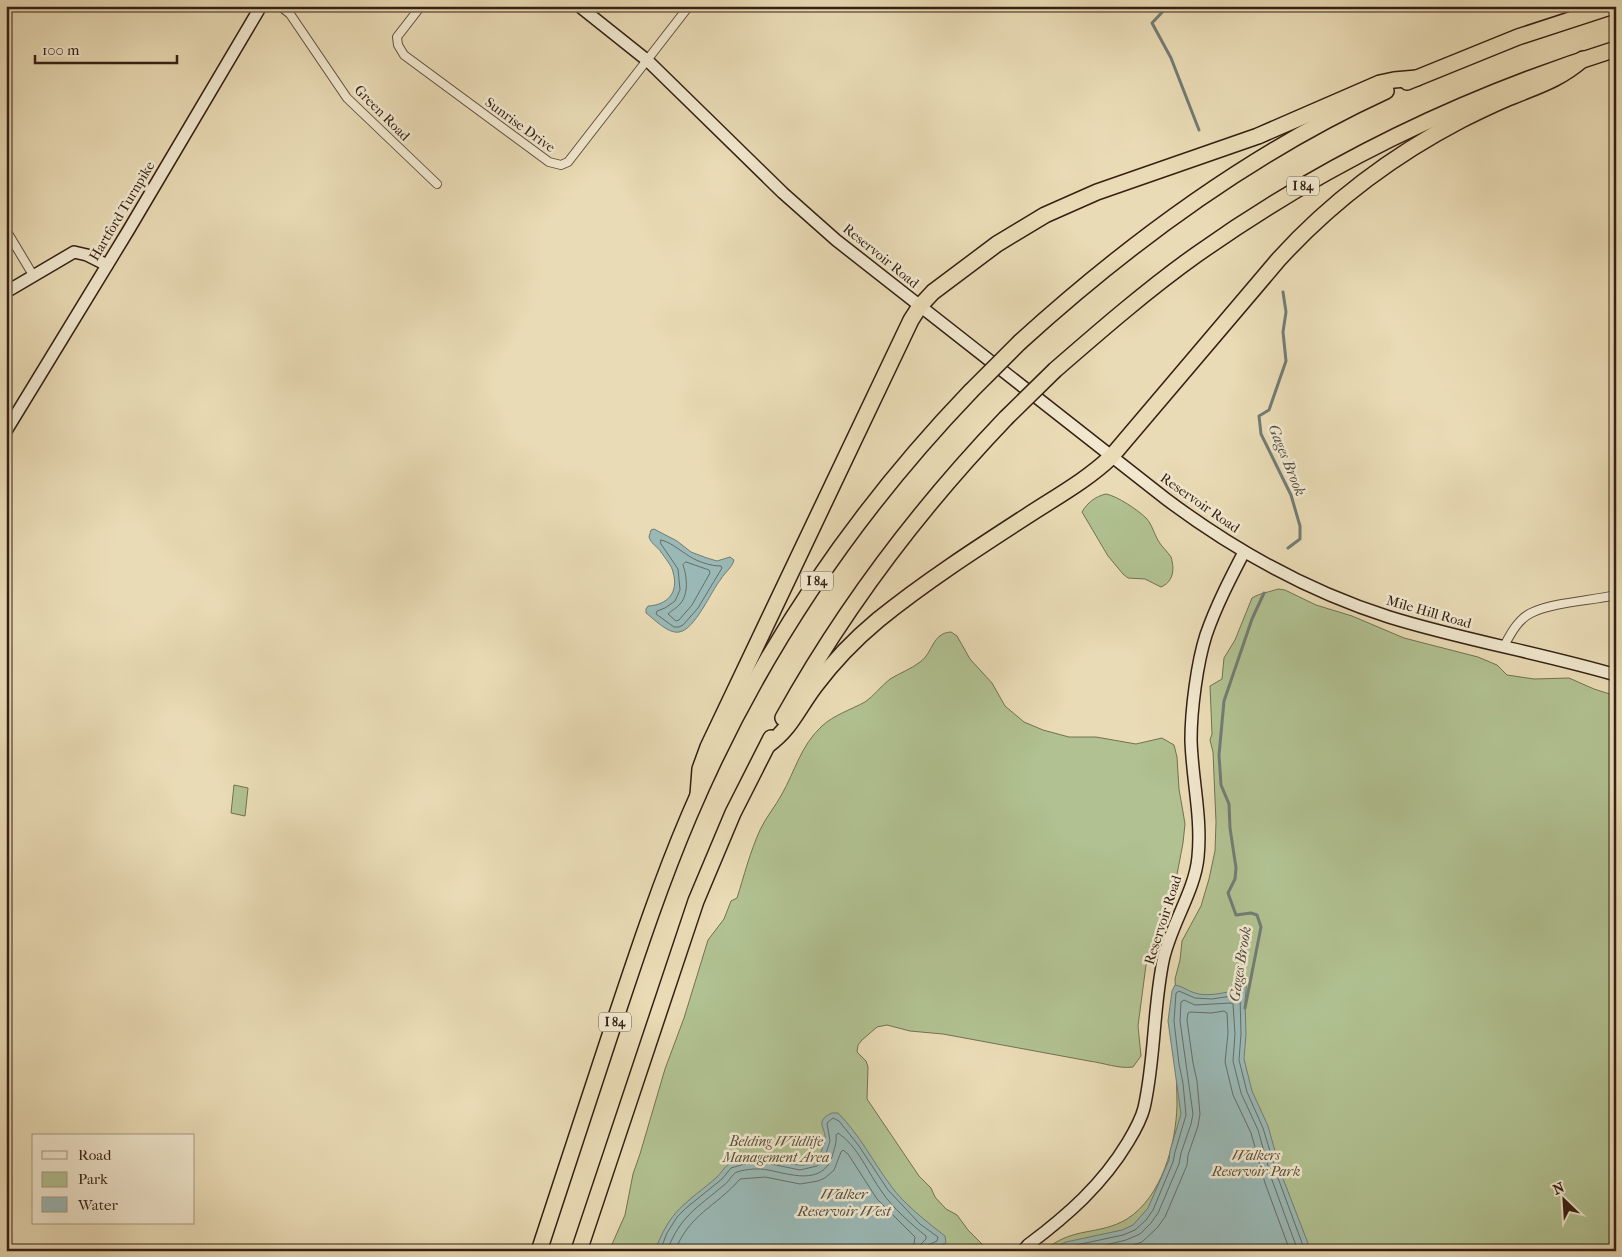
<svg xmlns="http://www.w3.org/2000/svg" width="1622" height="1257" font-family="'IM FELL French Canon',serif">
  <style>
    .green { fill: #b1c191; stroke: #737052 }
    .water { fill: #9ab9b6; stroke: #727c75 }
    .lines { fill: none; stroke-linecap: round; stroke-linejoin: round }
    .shore { stroke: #686c65; stroke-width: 1 }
    .stream { stroke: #727c75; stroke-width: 3 }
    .street-casing { stroke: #624f3c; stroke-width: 10 }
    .secondary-casing { stroke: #352014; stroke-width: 14 }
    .highway-casing { stroke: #352014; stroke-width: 18 }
    .street { stroke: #f1e8cf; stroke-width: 8 }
    .secondary { stroke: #f1e8cf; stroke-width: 11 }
    .highway { stroke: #e9dbb5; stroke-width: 15 }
    .highway-bridge-casing { stroke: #352014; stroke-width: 18; stroke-linecap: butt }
    .highway-bridge { stroke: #e9dbb5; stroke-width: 15 }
    .labels { text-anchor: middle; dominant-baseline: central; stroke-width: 5; stroke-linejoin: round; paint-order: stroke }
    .shield { fill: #f1e8cf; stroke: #6d5c4c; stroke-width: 1 }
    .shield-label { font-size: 12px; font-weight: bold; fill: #352014 }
    .street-label { font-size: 14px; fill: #352014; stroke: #f1e8cf }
    .park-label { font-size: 14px; font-style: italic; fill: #5a503a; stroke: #f1e8cf }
    .water-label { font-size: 15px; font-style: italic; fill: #534e45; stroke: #f1e8cf }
  </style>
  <rect width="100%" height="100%" fill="#e9dbb5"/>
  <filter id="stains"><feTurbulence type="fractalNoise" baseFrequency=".004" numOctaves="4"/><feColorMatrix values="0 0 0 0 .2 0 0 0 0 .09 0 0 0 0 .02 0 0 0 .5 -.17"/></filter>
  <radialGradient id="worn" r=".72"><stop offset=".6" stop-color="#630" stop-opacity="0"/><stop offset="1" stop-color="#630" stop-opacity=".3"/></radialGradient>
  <!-- green -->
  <g class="green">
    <path d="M1106,494C1117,496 1138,510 1146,518C1152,524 1154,534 1159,542C1162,547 1168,552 1171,557C1175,570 1173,582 1161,587L1145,579L1128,578L1123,574L1108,556L1082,512C1087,503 1096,496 1106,494Z"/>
    <path d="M1278,589L1285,590L1316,605L1352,616L1404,638L1478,657L1497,665L1507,675L1534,679L1569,678L1594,689L1616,696V1251H1044C1072,1226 1099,1236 1127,1219C1162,1197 1176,1144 1177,1105C1177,1087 1176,1069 1176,1051C1176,1027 1177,1003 1175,979L1180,960L1182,941L1201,906L1209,879L1215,851L1216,822L1213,752L1210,740L1212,734L1210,686L1222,679L1224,658L1235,640L1252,598C1260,593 1270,592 1278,589Z"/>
    <path d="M951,632L957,636L970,659L992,683L1005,706L1024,722L1043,730L1069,737H1096L1136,744L1162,738L1174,745L1177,757L1179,789L1183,812L1185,824L1183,843L1174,890L1146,965L1138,1026L1141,1056L1133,1067C1119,1069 1104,1063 1089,1061L943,1034L910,1031L887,1025L877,1027L862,1040L858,1045L857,1052L866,1061L868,1067L867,1099L919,1176L931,1188L935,1197L946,1209L957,1215L968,1230L989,1251H609L625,1215L633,1174L640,1154L665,1069L684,1018L708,940L724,919L731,901L737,898C744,876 750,852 760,830C766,817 775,807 782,794C795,771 801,745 822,726C834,715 850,710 865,702C874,696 881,686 890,679C900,673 911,669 920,662C933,653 932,633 951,632Z"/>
    <polygon points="234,785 248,788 245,816 231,813"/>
  </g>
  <!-- water -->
  <g class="water">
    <path d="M654,529L677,541L691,552L707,558L717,561L730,557L734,560C732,568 725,572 721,579C711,591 695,630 679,632C668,634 654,619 646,613V609L648,606C668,605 679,592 673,572C672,566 665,558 661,552C658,547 651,544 649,537L651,530Z"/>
    <path d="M1244,976L1247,979L1245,1002L1246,1034L1244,1059L1252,1091L1268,1126L1282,1176L1311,1251H1046L1066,1242L1122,1230L1133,1225L1148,1208L1169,1160L1170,1151L1181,1114L1168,1021L1172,991L1175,985C1183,986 1187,991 1195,993C1206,997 1225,993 1236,990L1239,979Z"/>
    <path d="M832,1113H838C860,1135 873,1162 891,1186C903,1203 928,1223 945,1236L946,1243L926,1251H655C670,1209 686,1204 717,1177C723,1171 726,1164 734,1161C743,1158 757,1157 768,1158C783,1160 801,1171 816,1161C819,1159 820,1156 821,1152C822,1148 824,1145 825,1141C827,1128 813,1122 832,1113Z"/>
  </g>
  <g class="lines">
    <!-- shore -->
    <g class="shore">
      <path d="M661,540C670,542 678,549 686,554C695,561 710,566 721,566L722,568L698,608L683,625L679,627H674L656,614L657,611L665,608L675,601L680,590L678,569L661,544Z"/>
      <path d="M686,562L709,570L710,573L692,605L679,620L676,621L668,614C672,610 677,608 680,604C689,594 687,576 683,565Z"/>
      <polyline points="660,1251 667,1233 677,1217 686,1208 722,1179 731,1168 748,1163 766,1163 800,1170 817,1166 824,1160 830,1141 827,1123 833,1118 839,1121 859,1146 888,1190 920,1224 938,1237 937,1241 928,1245 927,1251"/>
      <path d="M667,1251C680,1216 697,1208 724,1185C729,1182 732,1174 737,1172C746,1169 759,1168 768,1170C789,1174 822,1186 832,1157C834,1149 837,1143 836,1135L838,1133C858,1146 868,1173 882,1192C891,1206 912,1225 926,1236V1239L921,1244L920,1251"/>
      <path d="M675,1251C689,1214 716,1207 740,1179L765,1177L800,1184L818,1181L825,1178L834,1170L841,1152L843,1150L848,1154L877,1199L915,1237L913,1251"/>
      <polyline points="1058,1251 1067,1247 1123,1235 1135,1230 1146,1220 1153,1210 1173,1162 1175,1152 1186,1115 1183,1083 1179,1064 1174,1021 1176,993 1179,991 1195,998 1212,999 1238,995 1240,996 1241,1034 1239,1060 1247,1092 1263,1128 1278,1178 1305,1251"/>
      <polyline points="1081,1251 1126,1240 1140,1234 1151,1223 1158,1213 1179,1164 1181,1153 1191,1124 1193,1114 1180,1021 1181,1002 1184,1000 1195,1005 1231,1003 1233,1004 1235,1034 1233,1061 1241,1093 1258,1130 1272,1180 1298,1251"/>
      <polyline points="1115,1251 1142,1242 1157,1228 1165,1217 1187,1165 1188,1155 1198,1126 1200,1114 1197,1081 1193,1063 1187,1020 1188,1013 1190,1012 1211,1013 1224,1011 1227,1013 1228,1033 1225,1062 1233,1095 1251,1133 1265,1183 1290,1251"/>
    </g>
    <!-- stream -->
    <g class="stream">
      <polyline points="1168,6 1152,23 1171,58 1199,130"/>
      <polyline points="1283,292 1286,312 1283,332 1286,361 1269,410 1259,416 1261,434 1291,495 1300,526 1300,539 1288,548"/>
      <polyline points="1245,1008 1261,927 1257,915 1251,913 1236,915 1228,893 1235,879 1236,868 1230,828 1229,804 1221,785 1219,755 1224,701 1252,619 1264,593"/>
    </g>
    <defs>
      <g id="street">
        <polyline points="280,6 290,14 347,98 437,184"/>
        <polyline points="421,6 397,37 398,45 404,55 549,162 561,165 568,162 689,6"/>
        <polyline points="6,230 33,275"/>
        <path d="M1504,646C1510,635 1518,619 1531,613C1554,602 1590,601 1616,595"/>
      </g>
      <g id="secondary">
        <path d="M579,6L648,61L783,193L836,240L1166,499C1234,550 1307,591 1389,617C1463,640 1541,653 1616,675"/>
        <polyline points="6,292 74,252 87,255 107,265"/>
        <polyline points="6,431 128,231 261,6"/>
        <path d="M1023,1251L1028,1245C1068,1215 1102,1185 1128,1142C1134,1132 1141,1120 1144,1108C1155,1060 1153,1010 1163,961C1170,926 1195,891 1198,857C1202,817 1192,779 1191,740C1191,710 1197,663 1206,635C1216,606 1230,579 1244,552"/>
      </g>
      <g id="highway">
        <polyline points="1407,82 1518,37 1613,6"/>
        <path d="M1020,342C1130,242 1251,153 1386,91"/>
        <path d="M1055,370C1101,330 1147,290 1196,255C1324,164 1465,96 1616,49"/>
        <path d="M783,718C844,608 919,509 1006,418"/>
        <path d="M768,745C792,727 797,710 815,686C833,662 854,640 878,620C925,582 976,549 1027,516C1056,497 1087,480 1111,457L1279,259C1331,202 1392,156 1461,120C1477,112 1495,103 1513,96C1540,85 1560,79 1583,59"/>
        <polyline points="698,795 700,769 708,747 911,320 920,306 933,292 997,244 1045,215 1097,192 1258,136 1380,83 1394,80 1417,78"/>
        <path d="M539,1251C564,1175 589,1099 614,1023C637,954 660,884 689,816C756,658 852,515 971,391"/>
        <polyline points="579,1251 696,901 733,813 771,738"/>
      </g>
    </defs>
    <!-- street casing -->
    <use href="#street" class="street-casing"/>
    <!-- secondary casing -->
    <use href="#secondary" class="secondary-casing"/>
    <!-- highway casing -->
    <use href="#highway" class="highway-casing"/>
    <!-- street -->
    <use href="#street" class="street"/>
    <!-- secondary -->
    <use href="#secondary" class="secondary"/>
    <!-- highway -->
    <use href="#highway" class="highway"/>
    <defs>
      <g id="highway-bridge">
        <polyline points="971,391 1020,342"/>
        <polyline points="1006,418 1055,370"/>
      </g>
    </defs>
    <!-- highway-bridge casing -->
    <use href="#highway-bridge" class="highway-bridge-casing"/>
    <!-- highway-bridge -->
    <use href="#highway-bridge" class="highway-bridge"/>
  </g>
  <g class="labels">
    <!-- shield labels -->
    <g class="shield">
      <rect x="1287" y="176.5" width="32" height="19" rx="4"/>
      <rect x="801" y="571.5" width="32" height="19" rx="4"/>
      <rect x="599" y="1012.5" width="32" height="19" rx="4"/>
    </g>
    <g class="shield-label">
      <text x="1303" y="186">I 84</text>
      <text x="817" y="581">I 84</text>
      <text x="615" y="1022">I 84</text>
    </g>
    <!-- street labels -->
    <g class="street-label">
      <text transform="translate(382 113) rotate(45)">Green Road</text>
      <text transform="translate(520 125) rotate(36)">Sunrise Drive</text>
      <text transform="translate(122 211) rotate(-59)">Hartford Turnpike</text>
      <text transform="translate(881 256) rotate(39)">Reservoir Road</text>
      <text transform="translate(1200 503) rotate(35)">Reservoir Road</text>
      <text transform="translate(1429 612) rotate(16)">Mile Hill Road</text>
      <text transform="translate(1163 920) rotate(-72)">Reservoir Road</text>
    </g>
    <!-- park labels -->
    <g class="park-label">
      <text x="776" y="1141">Belding Wildlife<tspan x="776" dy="16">Management Area</tspan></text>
      <text x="1256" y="1155">Walkers<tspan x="1256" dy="16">Reservoir Park</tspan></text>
    </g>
    <!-- water labels -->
    <g class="water-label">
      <text transform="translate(1287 460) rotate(68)">Gages Brook</text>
      <text transform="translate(1240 964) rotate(-81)">Gages Brook</text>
      <text x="844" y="1194">Walker<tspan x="844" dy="17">Reservoir West</tspan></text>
    </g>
  </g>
  <!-- margin -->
  <rect width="1622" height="1257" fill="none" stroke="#e9dbb5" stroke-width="25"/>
  <rect x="8" y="8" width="1607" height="1242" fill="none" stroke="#352014" stroke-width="2.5"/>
  <rect x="12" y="12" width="1597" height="1232" fill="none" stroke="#352014"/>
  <!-- legend -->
  <rect x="32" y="1134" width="162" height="90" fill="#f1e8cf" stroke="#a69884"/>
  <rect x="42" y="1151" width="25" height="8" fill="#f1e8cf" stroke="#a69884"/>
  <text x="78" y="1160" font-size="15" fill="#352014">Road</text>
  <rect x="42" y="1172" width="25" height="15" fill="#b1c191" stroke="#a69884"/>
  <text x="78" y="1184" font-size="15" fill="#352014">Park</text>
  <rect x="42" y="1197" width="25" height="15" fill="#9ab9b6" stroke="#a69884"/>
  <text x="78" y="1210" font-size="15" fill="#352014">Water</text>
  <!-- north arrow -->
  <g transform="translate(1564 1200) rotate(335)" stroke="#f1e8cf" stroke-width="4" paint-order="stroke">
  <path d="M0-4L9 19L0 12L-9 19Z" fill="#352014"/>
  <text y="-8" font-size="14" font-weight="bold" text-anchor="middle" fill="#352014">N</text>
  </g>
  <!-- scale -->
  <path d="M35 55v8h142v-8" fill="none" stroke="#352014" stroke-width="2.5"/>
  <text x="42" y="55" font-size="15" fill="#352014" stroke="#f1e8cf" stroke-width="4" paint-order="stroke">100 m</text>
  <rect width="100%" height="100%" filter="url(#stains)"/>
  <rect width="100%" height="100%" fill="url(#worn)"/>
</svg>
